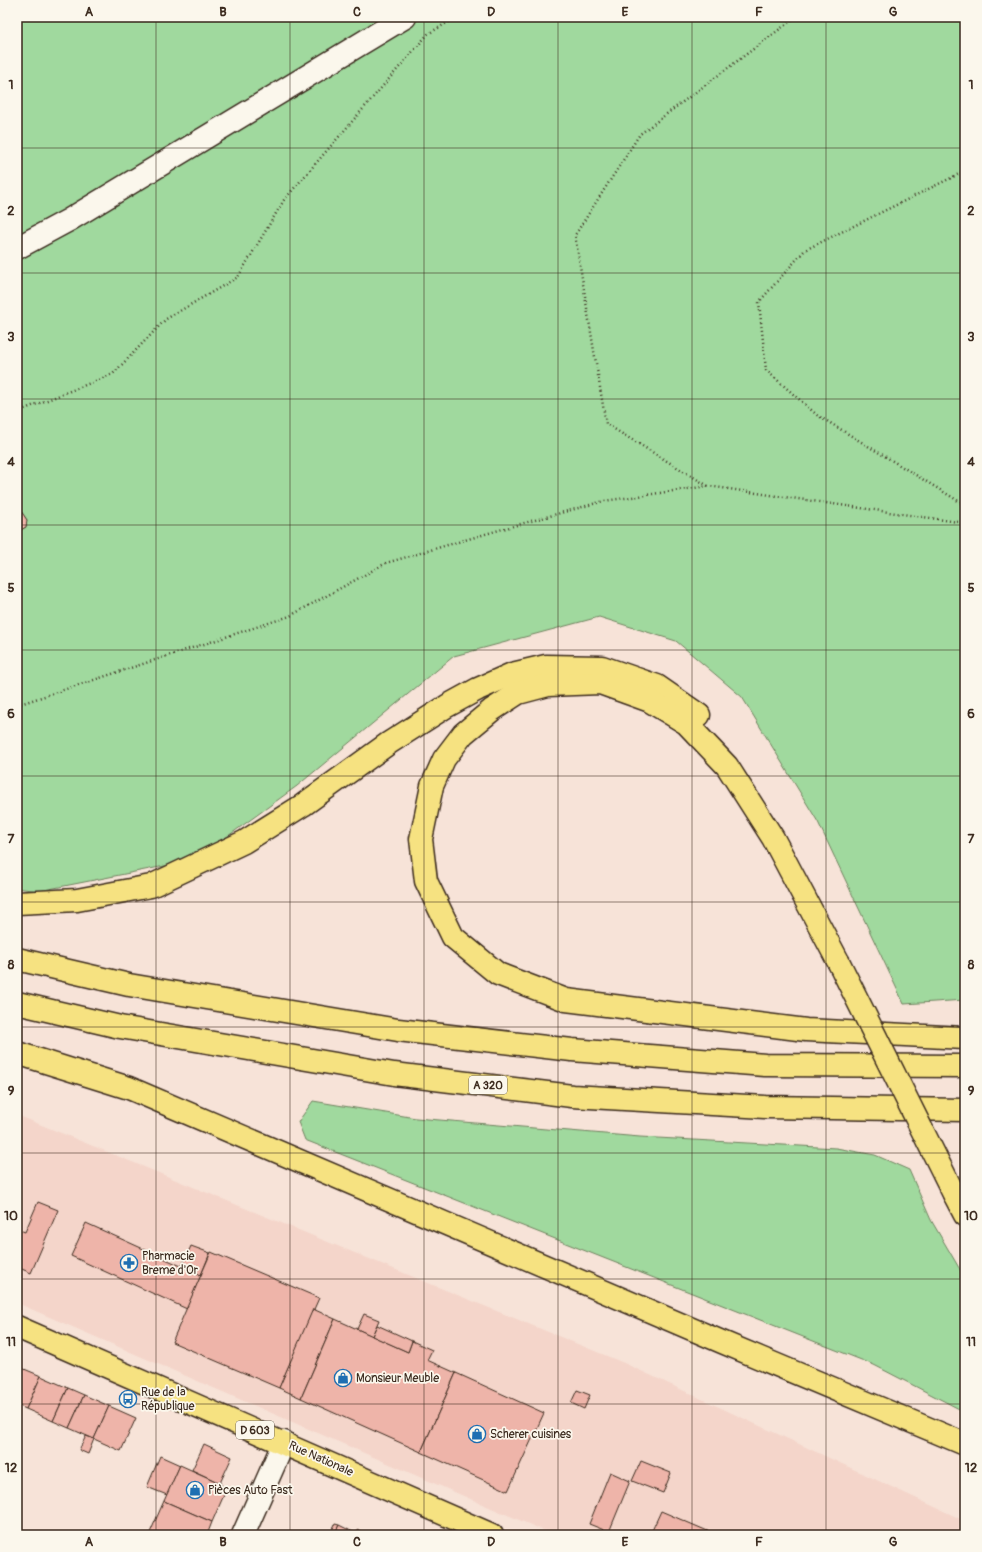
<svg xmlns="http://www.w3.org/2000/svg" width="982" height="1552" font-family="Pangolin,sans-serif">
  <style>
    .built { fill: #f4d5ca }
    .green { fill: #a0d99e; stroke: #6e825e }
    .building { fill: #eeb4a9; stroke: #3b2a1e }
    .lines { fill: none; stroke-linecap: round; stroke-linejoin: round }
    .street-casing { stroke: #3b2a1e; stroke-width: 25 }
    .secondary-casing { stroke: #3b2a1e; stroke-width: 25 }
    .primary-casing { stroke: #3b2a1e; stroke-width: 25 }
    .highway-casing { stroke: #3b2a1e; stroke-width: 25 }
    .path { stroke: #3b2a1e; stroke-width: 2.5; stroke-dasharray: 1 3; stroke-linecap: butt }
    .street { stroke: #fbf7ec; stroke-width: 22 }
    .secondary { stroke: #fbf7ec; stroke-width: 22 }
    .primary { stroke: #f6e281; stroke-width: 22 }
    .highway { stroke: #f6e281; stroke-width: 22 }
    .highway-bridge-casing { stroke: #3b2a1e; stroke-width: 25; stroke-linecap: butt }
    .highway-bridge { stroke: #f6e281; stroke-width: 22 }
    .grid { fill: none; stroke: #3b2a1e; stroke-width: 1; stroke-opacity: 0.55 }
    .labels { text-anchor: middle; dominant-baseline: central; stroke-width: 3.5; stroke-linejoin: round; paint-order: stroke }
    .shield { fill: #fbf7ec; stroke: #75685c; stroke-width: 1 }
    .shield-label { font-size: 11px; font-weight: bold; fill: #3b2a1e }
    .poi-label { font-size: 12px; fill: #3b2a1e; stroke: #fbf7ec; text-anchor: start }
    .street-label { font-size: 12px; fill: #3b2a1e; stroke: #fbf7ec }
    .neatline { fill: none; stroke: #3b2a1e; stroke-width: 1.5 }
    .grid-label { font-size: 13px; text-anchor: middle; font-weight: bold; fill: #3b2a1e }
  </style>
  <rect width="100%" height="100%" fill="#f7e3d8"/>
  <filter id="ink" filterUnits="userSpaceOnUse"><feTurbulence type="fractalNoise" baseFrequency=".025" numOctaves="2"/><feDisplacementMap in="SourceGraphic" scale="8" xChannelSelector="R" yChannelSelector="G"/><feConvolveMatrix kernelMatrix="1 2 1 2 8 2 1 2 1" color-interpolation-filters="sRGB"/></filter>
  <g filter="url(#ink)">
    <!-- built -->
    <polygon class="built" points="17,1115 624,1363 965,1521 965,1535 554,1535 17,1303"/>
    <!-- green -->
    <g class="green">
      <polygon points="17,17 965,17 965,1000 904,1004 818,822 742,697 676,641 599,617 454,656 297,786 195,860 39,891 17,888"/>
      <polygon points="313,1101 416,1118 640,1137 836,1148 875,1155 909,1170 931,1220 965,1278 965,1412 874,1365 305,1140 298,1122"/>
    </g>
    <!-- building -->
    <g class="building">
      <polygon points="17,505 27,520 26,527 17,532"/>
      <polygon points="38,1202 58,1210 31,1273 17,1267 17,1229 25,1232"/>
      <polygon points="86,1223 201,1275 187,1309 71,1256"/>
      <polygon points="191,1246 210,1253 201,1275 182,1266"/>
      <polygon points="211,1252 319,1298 279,1388 172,1342"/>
      <polygon points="313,1309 335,1319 301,1398 279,1388"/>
      <polygon points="364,1314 379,1320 372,1336 357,1329"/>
      <polygon points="335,1319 408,1352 412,1341 432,1350 427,1360 456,1373 421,1452 301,1398"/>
      <polygon points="377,1325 412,1341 408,1352 372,1336"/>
      <polygon points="17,1366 41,1376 26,1409 17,1405"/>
      <polygon points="456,1373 544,1413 508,1491 421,1452"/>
      <polygon points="41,1376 68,1388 53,1421 26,1409"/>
      <polygon points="68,1388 84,1395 69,1428 53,1421"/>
      <polygon points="577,1390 590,1395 584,1409 571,1403"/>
      <polygon points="84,1395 109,1406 94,1439 69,1428"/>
      <polygon points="109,1406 136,1418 121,1451 94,1439"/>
      <polygon points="86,1436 94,1439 88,1454 79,1450"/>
      <polygon points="204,1444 232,1457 220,1483 192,1470"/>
      <polygon points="160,1456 180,1465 167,1495 147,1487"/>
      <polygon points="641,1461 671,1473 663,1493 632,1481"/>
      <polygon points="180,1465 220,1483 222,1486 224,1495 212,1522 164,1501"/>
      <polygon points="610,1472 630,1481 609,1532 589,1524"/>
      <polygon points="164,1501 212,1522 207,1535 149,1535"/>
      <polygon points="661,1511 717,1535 650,1535"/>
      <polygon points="335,1524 339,1525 334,1535 330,1535"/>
      <polygon points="339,1525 355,1533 359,1530 369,1535 334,1535"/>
    </g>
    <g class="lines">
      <defs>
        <polyline id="street" points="243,1535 284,1442"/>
        <polyline id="secondary" points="17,248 69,220 405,17"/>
        <polyline id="primary" points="17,1327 492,1535"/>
        <g id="highway">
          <polyline points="17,903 77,900 151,886 244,842 303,805 389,743 447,706 478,689 512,674 546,666 602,667 657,686 699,715"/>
          <polyline points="17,959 129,985 398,1030 572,1050 765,1065 965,1066"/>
          <polyline points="838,961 773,838 727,766 686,723 650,701 600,683 548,685 518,693 492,710 463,734 444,759 432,786 421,839 426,881 453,937 498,974 566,1000 806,1030 965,1038"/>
          <polyline points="17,1003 120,1027 394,1074 572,1096 765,1107 965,1110"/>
          <polyline points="17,1053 129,1088 722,1342 965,1444"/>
          <polyline points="954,1194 965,1215"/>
        </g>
      </defs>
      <!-- street casing -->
      <use href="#street" class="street-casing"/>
      <!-- secondary casing -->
      <use href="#secondary" class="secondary-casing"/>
      <!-- primary casing -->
      <use href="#primary" class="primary-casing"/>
      <!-- highway casing -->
      <use href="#highway" class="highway-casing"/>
      <!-- path -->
      <g class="path">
        <polyline points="965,171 805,250 759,302 766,370 817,415 965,505"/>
        <polyline points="17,412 113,374 166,319 238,277 284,200 428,34 457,17"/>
        <polyline points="708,486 606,424 575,235 640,134 796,17"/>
        <polyline points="17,705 290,616 386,563 506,528 604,501 708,486 965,523"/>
      </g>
      <!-- street -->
      <use href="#street" class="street"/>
      <!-- secondary -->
      <use href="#secondary" class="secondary"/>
      <!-- primary -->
      <use href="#primary" class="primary"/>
      <!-- highway -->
      <use href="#highway" class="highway"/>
      <defs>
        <polyline id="highway-bridge" points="838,961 954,1194"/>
      </defs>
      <!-- highway-bridge casing -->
      <use href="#highway-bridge" class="highway-bridge-casing"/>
      <!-- highway-bridge -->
      <use href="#highway-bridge" class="highway-bridge"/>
    </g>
  </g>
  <!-- grid -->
  <path class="grid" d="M156,17V1535M290,17V1535M424,17V1535M558,17V1535M692,17V1535M826,17V1535M17,148H965M17,273H965M17,399H965M17,525H965M17,650H965M17,776H965M17,902H965M17,1027H965M17,1153H965M17,1279H965M17,1404H965"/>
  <!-- icons -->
  <defs>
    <symbol id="pharmacy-ring" viewBox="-11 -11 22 22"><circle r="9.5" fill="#fbf7ec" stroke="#1f6fb2" stroke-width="1.5"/><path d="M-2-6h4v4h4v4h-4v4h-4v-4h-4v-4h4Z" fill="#1f6fb2"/></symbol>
    <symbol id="shop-ring" viewBox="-11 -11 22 22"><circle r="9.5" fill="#fbf7ec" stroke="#1f6fb2" stroke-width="1.5"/><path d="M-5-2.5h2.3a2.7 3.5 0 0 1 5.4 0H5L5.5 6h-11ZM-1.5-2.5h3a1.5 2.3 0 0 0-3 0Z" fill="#1f6fb2"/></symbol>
    <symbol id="bus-ring" viewBox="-11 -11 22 22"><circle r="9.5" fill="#fbf7ec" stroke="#1f6fb2" stroke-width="1.5"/><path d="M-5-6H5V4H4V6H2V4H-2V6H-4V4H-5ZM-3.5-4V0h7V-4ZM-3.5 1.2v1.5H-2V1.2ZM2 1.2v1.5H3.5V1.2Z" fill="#1f6fb2"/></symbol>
  </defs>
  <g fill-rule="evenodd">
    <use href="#pharmacy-ring" x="119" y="1253" width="20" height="20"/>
    <use href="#shop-ring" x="333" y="1368" width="20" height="20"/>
    <use href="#bus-ring" x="118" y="1389" width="20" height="20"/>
    <use href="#shop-ring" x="467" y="1424" width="20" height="20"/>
    <use href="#shop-ring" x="185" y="1480" width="20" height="20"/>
  </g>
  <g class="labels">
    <!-- shield labels -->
    <g class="shield">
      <rect x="469" y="1076" width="38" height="18" rx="3"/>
      <rect x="236" y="1421" width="38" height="18" rx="3"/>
    </g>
    <g class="shield-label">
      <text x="488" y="1085">A 320</text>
      <text x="255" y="1430">D 603</text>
    </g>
    <!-- poi labels -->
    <g class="poi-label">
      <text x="142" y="1256">Pharmacie<tspan x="142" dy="14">Breme d'Or</tspan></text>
      <text x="356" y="1378">Monsieur Meuble</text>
      <text x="141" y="1392">Rue de la<tspan x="141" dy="14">République</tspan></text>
      <text x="490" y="1434">Scherer cuisines</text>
      <text x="208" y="1490">Pièces Auto Fast</text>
    </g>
    <!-- street labels -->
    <g class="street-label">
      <text transform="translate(321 1459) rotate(24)">Rue Nationale</text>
    </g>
  </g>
  <!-- margin -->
  <rect width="982" height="1552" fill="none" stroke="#fbf7ec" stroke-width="44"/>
  <rect x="22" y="22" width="938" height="1508" class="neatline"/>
  <g class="grid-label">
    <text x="89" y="16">A</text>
    <text x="223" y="16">B</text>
    <text x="357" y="16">C</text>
    <text x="491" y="16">D</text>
    <text x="625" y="16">E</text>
    <text x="759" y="16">F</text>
    <text x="893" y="16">G</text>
    <text x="11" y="89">1</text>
    <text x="971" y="89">1</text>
    <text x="11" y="215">2</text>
    <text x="971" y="215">2</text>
    <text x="11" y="341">3</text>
    <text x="971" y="341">3</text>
    <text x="11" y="466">4</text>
    <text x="971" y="466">4</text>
    <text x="11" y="592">5</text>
    <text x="971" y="592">5</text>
    <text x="11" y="718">6</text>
    <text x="971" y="718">6</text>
    <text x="11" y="843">7</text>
    <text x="971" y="843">7</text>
    <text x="11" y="969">8</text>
    <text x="971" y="969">8</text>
    <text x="11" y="1095">9</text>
    <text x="971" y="1095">9</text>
    <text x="11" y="1220">10</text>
    <text x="971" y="1220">10</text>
    <text x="11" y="1346">11</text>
    <text x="971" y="1346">11</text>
    <text x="11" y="1472">12</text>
    <text x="971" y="1472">12</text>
    <text x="89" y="1546">A</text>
    <text x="223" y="1546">B</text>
    <text x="357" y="1546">C</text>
    <text x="491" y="1546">D</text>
    <text x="625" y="1546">E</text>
    <text x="759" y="1546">F</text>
    <text x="893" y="1546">G</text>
  </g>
</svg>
